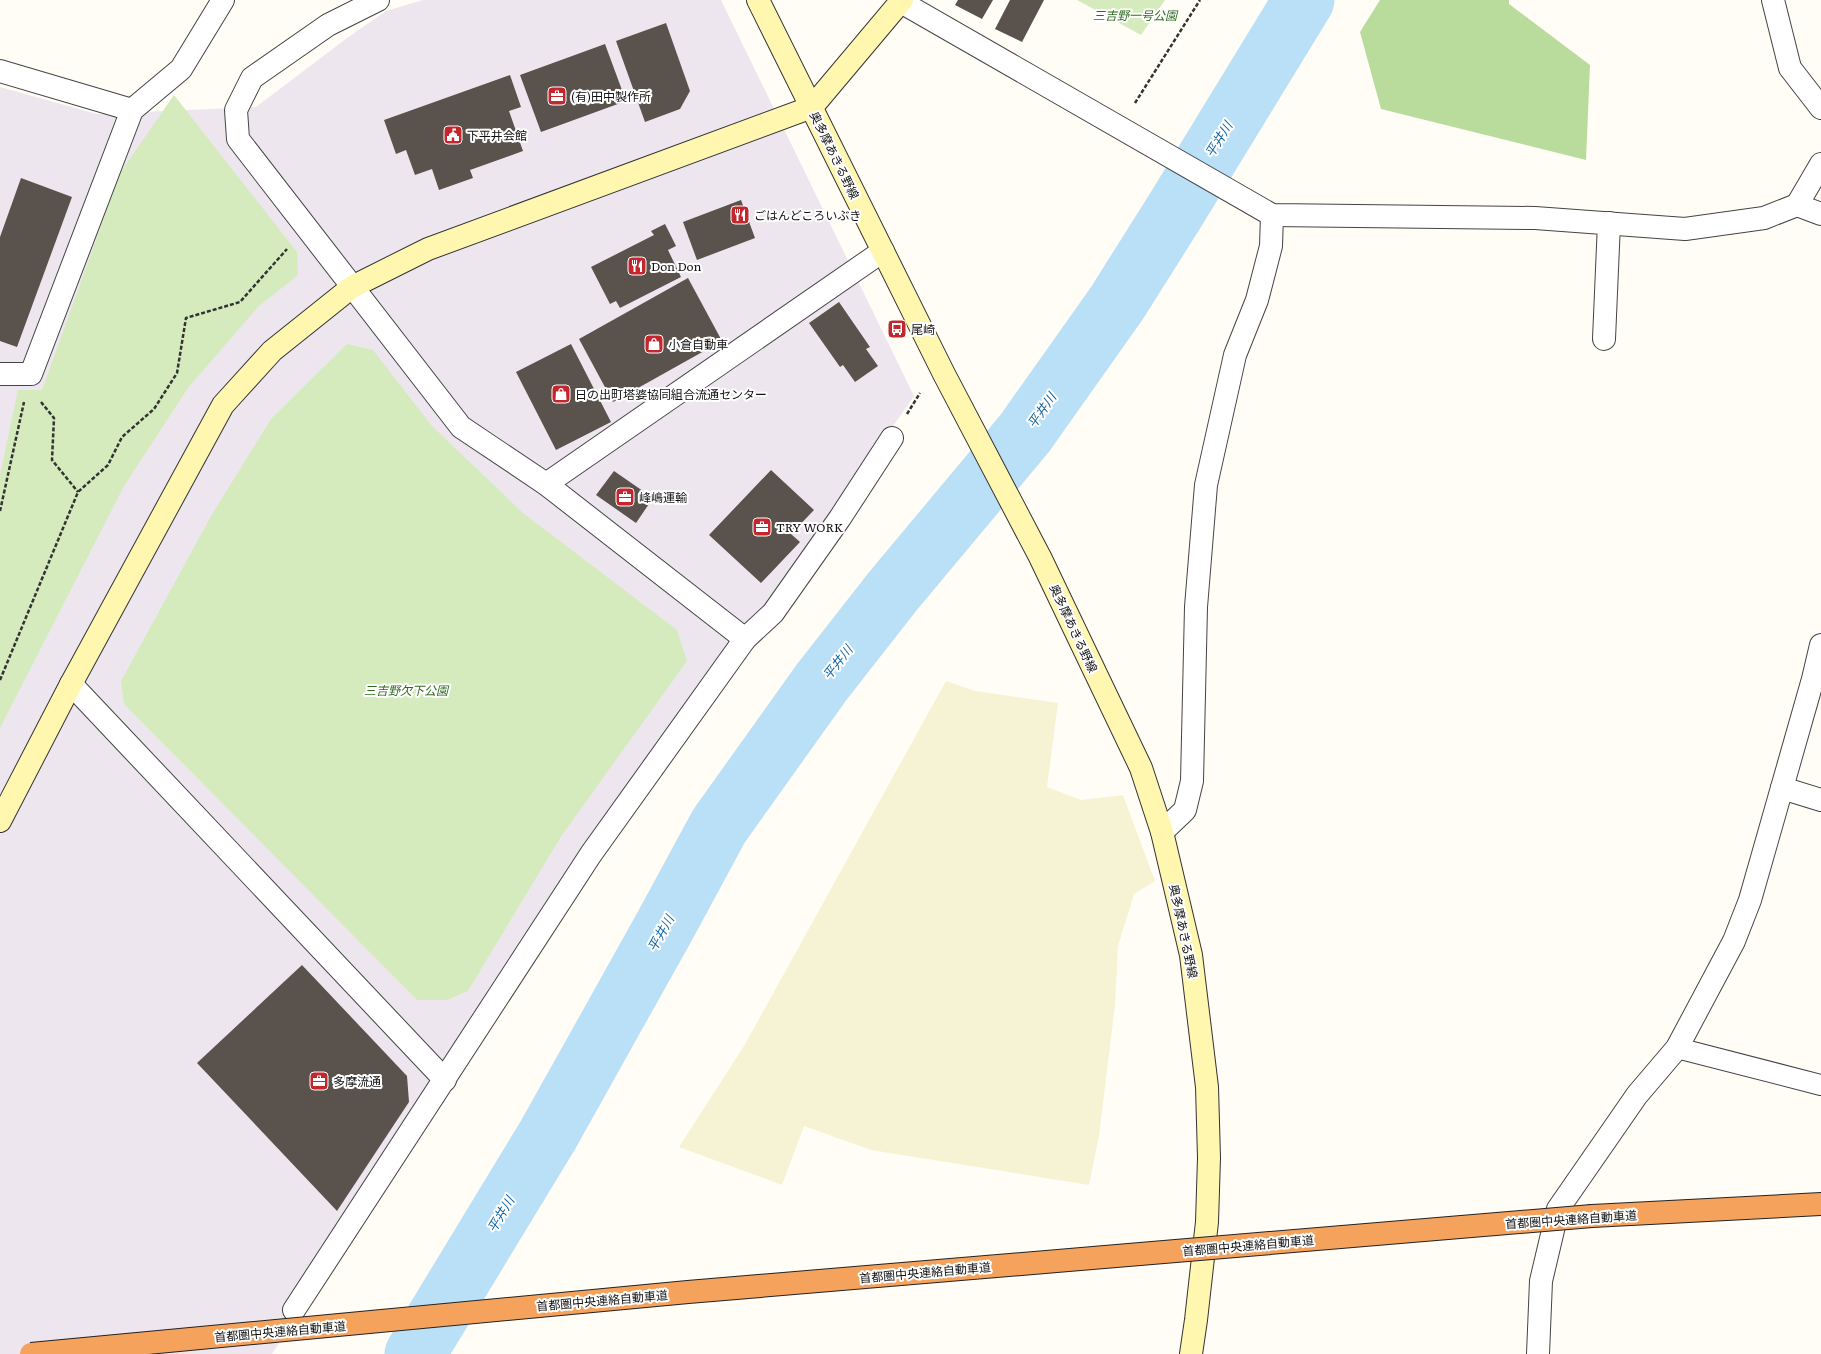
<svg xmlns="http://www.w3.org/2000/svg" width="1821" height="1354" font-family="Literata,'Noto Sans JP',serif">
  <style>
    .industrial { fill: #eee6ef }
    .farmland { fill: #f6f3d4 }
    .green { fill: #d5ebbd }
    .forest { fill: #b9dc9c }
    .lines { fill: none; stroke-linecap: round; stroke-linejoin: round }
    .river { stroke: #b9e0f7; stroke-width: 61 }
    .building { fill: #5a524d }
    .lane-casing { stroke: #444; stroke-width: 22 }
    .street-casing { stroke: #444; stroke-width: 24 }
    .secondary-casing { stroke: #333; stroke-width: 24 }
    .highway-casing { stroke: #222; stroke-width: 24 }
    .path { stroke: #333; stroke-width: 2.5; stroke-dasharray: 4 2; stroke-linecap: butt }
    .lane { stroke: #fff; stroke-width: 20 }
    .street { stroke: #fff; stroke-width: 22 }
    .secondary { stroke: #fff6b0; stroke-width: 22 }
    .highway { stroke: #f5a25d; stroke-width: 22 }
    .highway-bridge-casing { stroke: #222; stroke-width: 24; stroke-linecap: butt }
    .highway-bridge { stroke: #f5a25d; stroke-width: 22 }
    .labels { text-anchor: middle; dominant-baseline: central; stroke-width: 4; stroke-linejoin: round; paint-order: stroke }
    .park-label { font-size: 12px; font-style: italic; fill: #2f6b1f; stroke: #fff }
    .poi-label { font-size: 12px; fill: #111; stroke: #fff; text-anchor: start }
    .street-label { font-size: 12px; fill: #111; stroke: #fff }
    .water-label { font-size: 13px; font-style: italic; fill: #1768a6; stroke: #fff }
  </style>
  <rect width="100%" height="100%" fill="#fffdf5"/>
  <!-- industrial -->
  <polygon class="industrial" points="423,0 721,0 914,396 745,639 445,1080 272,1354 0,1354 0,87 97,114 256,107 347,38 386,11"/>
  <!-- farmland -->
  <polygon class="farmland" points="946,681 976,691 1058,703 1047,787 1081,800 1123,795 1155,881 1134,894 1118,946 1115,1005 1099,1136 1089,1185 871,1150 804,1126 782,1185 679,1147 744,1046"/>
  <!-- green -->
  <g class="green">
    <polygon points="1077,0 1165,0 1141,35"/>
    <polygon points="174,95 297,252 298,275 258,307 188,388 124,486 0,728 0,475 18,390 42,390 120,173"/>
    <polygon points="347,344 373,350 432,426 523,513 677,630 687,661 562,835 468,991 447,1000 417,1000 124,704 121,681 211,516 271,419"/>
  </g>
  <!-- forest -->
  <polygon class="forest" points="1380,0 1509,0 1509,4 1590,65 1586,160 1381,109 1360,32"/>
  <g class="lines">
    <!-- river -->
    <polyline class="river" points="415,1354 548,1135 666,924 719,826 821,683 893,591 1025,433 1117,303 1175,211 1304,0"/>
  </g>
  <!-- building -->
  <g class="building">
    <polygon points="958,0 993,0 982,19 955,5"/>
    <polygon points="1010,0 1044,0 1022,42 995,29"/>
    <polygon points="666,23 690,91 680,109 645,122 616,41"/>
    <polygon points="605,44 626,101 541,132 520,75"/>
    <polygon points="510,75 521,107 509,111 523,151 470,170 473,178 439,190 432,169 415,175 406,150 396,154 384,120"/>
    <polygon points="21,178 72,197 17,347 0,341 0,237"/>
    <polygon points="741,200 755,238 697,260 683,222"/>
    <polygon points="665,224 676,246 668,250 681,277 620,308 616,301 610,304 591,267 654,235 651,231"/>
    <polygon points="688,278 722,341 613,402 579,339"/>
    <polygon points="839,302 870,347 866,349 878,366 855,382 843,365 840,367 809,323"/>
    <polygon points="571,344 611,422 556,450 516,372"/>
    <polygon points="771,470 814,510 791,534 800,542 761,583 709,535"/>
    <polygon points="614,471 653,498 636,523 596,495"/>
    <polygon points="302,965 407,1076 409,1102 337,1211 197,1063"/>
  </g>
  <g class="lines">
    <defs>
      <polyline id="lane" points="1677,1048 1821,1085"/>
      <g id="street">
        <polyline points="378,0 328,25 252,78 236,110 238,139 461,427 546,484 745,639"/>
        <polyline points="1773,0 1790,68 1821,108"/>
        <polyline points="901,2 1272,215 1535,218 1685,229 1764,218 1797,205 1821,164"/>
        <polyline points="0,71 132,110"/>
        <polyline points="1797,205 1821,214"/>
        <polyline points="1604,339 1609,223"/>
        <polyline points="0,374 31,374 132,110 181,69 223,0"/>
        <polyline points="546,484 883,251"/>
        <polyline points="71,684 445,1080"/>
        <polyline points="1782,788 1821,800"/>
        <polyline points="1162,832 1185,810 1192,781 1196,607 1206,485 1235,355 1257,300 1271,246 1272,215"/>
        <polyline points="294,1310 591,854 745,639 773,613 840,518 892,438"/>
        <polyline points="1538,1354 1541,1281 1558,1209 1637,1095 1677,1048 1734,941 1750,900 1813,679 1821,645"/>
      </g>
      <g id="secondary">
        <polyline points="758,0 944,374 1040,557 1141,768 1162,832 1191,955 1207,1087 1209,1158 1207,1222 1196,1320 1191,1354"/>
        <polyline points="0,821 71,684 223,405 272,351 352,287 428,249 812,107 902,0"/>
      </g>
      <polyline id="highway" points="1592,1216 1821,1204"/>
    </defs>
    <!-- lane casing -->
    <use href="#lane" class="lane-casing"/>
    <!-- street casing -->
    <use href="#street" class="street-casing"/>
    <!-- secondary casing -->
    <use href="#secondary" class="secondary-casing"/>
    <!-- highway casing -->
    <use href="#highway" class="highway-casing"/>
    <!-- path -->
    <g class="path">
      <polyline points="1135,103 1200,0"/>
      <polyline points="41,402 54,418 52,460 78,492"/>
      <polyline points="907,414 920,393"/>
      <polyline points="0,511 24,402"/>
      <polyline points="0,680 78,492 108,465 122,437 154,409 177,373 186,318 240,302 287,249"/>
    </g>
    <!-- lane -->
    <use href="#lane" class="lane"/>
    <!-- street -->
    <use href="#street" class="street"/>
    <!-- secondary -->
    <use href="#secondary" class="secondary"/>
    <!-- highway -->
    <use href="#highway" class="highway"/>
    <defs>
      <polyline id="highway-bridge" points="31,1354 688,1292 1592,1216"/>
    </defs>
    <!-- highway-bridge casing -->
    <use href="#highway-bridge" class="highway-bridge-casing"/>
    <!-- highway-bridge -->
    <use href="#highway-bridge" class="highway-bridge"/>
  </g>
  <!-- icons -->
  <defs>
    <symbol id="office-square" viewBox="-11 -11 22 22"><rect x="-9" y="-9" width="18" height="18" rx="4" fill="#c4262e" stroke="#fff"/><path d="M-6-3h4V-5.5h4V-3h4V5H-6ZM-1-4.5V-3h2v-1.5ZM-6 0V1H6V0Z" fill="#fff"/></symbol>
    <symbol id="civic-square" viewBox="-11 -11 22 22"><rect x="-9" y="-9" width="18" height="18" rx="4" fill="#c4262e" stroke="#fff"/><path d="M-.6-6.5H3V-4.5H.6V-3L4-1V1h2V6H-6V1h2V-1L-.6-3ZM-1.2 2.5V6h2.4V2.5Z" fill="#fff"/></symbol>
    <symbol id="restaurant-square" viewBox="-11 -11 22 22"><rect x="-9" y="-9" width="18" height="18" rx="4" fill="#c4262e" stroke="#fff"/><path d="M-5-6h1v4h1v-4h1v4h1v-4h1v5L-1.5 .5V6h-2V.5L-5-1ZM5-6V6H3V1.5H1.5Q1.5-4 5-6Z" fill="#fff"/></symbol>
    <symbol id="bus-square" viewBox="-11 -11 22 22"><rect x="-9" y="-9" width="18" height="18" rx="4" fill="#c4262e" stroke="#fff"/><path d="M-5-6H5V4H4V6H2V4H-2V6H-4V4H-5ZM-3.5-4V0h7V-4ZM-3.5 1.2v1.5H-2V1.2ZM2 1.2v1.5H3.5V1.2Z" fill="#fff"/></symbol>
    <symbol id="shop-square" viewBox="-11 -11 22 22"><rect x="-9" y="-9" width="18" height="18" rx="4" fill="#c4262e" stroke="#fff"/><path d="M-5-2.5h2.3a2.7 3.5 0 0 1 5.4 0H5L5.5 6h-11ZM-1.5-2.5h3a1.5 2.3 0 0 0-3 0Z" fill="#fff"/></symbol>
  </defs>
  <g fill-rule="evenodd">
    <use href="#office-square" x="546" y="85" width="22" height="22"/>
    <use href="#civic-square" x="442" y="124" width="22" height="22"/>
    <use href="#restaurant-square" x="729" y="204" width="22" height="22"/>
    <use href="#restaurant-square" x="626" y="255" width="22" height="22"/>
    <use href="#bus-square" x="886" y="318" width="22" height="22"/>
    <use href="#shop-square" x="643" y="333" width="22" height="22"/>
    <use href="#shop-square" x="550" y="383" width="22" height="22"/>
    <use href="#office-square" x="614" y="486" width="22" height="22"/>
    <use href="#office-square" x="751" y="516" width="22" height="22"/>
    <use href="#office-square" x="308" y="1070" width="22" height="22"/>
  </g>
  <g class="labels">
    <!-- park labels -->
    <g class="park-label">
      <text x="1135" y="15">三吉野一号公園</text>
      <text x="406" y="690">三吉野欠下公園</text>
    </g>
    <!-- poi labels -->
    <g class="poi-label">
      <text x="571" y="96">(有)田中製作所</text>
      <text x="467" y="135">下平井会館</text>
      <text x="754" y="215">ごはんどころいぶき</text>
      <text x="651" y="266">Don Don</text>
      <text x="911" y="329">尾崎</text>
      <text x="668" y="344">小倉自動車</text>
      <text x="575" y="394">日の出町塔婆協同組合流通センター</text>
      <text x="639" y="497">峰嶋運輸</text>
      <text x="776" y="527">TRY WORK</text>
      <text x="333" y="1081">多摩流通</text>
    </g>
    <!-- street labels -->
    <g class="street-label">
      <text transform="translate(835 155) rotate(64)">奥多摩あきる野線</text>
      <text transform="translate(1074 628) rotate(65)">奥多摩あきる野線</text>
      <text transform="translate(1184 931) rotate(78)">奥多摩あきる野線</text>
      <text transform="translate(1571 1219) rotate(-4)">首都圏中央連絡自動車道</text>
      <text transform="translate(1248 1245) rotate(-5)">首都圏中央連絡自動車道</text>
      <text transform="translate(925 1272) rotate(-5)">首都圏中央連絡自動車道</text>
      <text transform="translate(602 1300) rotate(-5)">首都圏中央連絡自動車道</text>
      <text transform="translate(280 1331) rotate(-5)">首都圏中央連絡自動車道</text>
    </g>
    <!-- water labels -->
    <g class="water-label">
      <text transform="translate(1218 139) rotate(-58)">平井川</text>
      <text transform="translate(1041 410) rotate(-55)">平井川</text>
      <text transform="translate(837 662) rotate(-52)">平井川</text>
      <text transform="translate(660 933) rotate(-61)">平井川</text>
      <text transform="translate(500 1214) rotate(-59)">平井川</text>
    </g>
  </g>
</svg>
